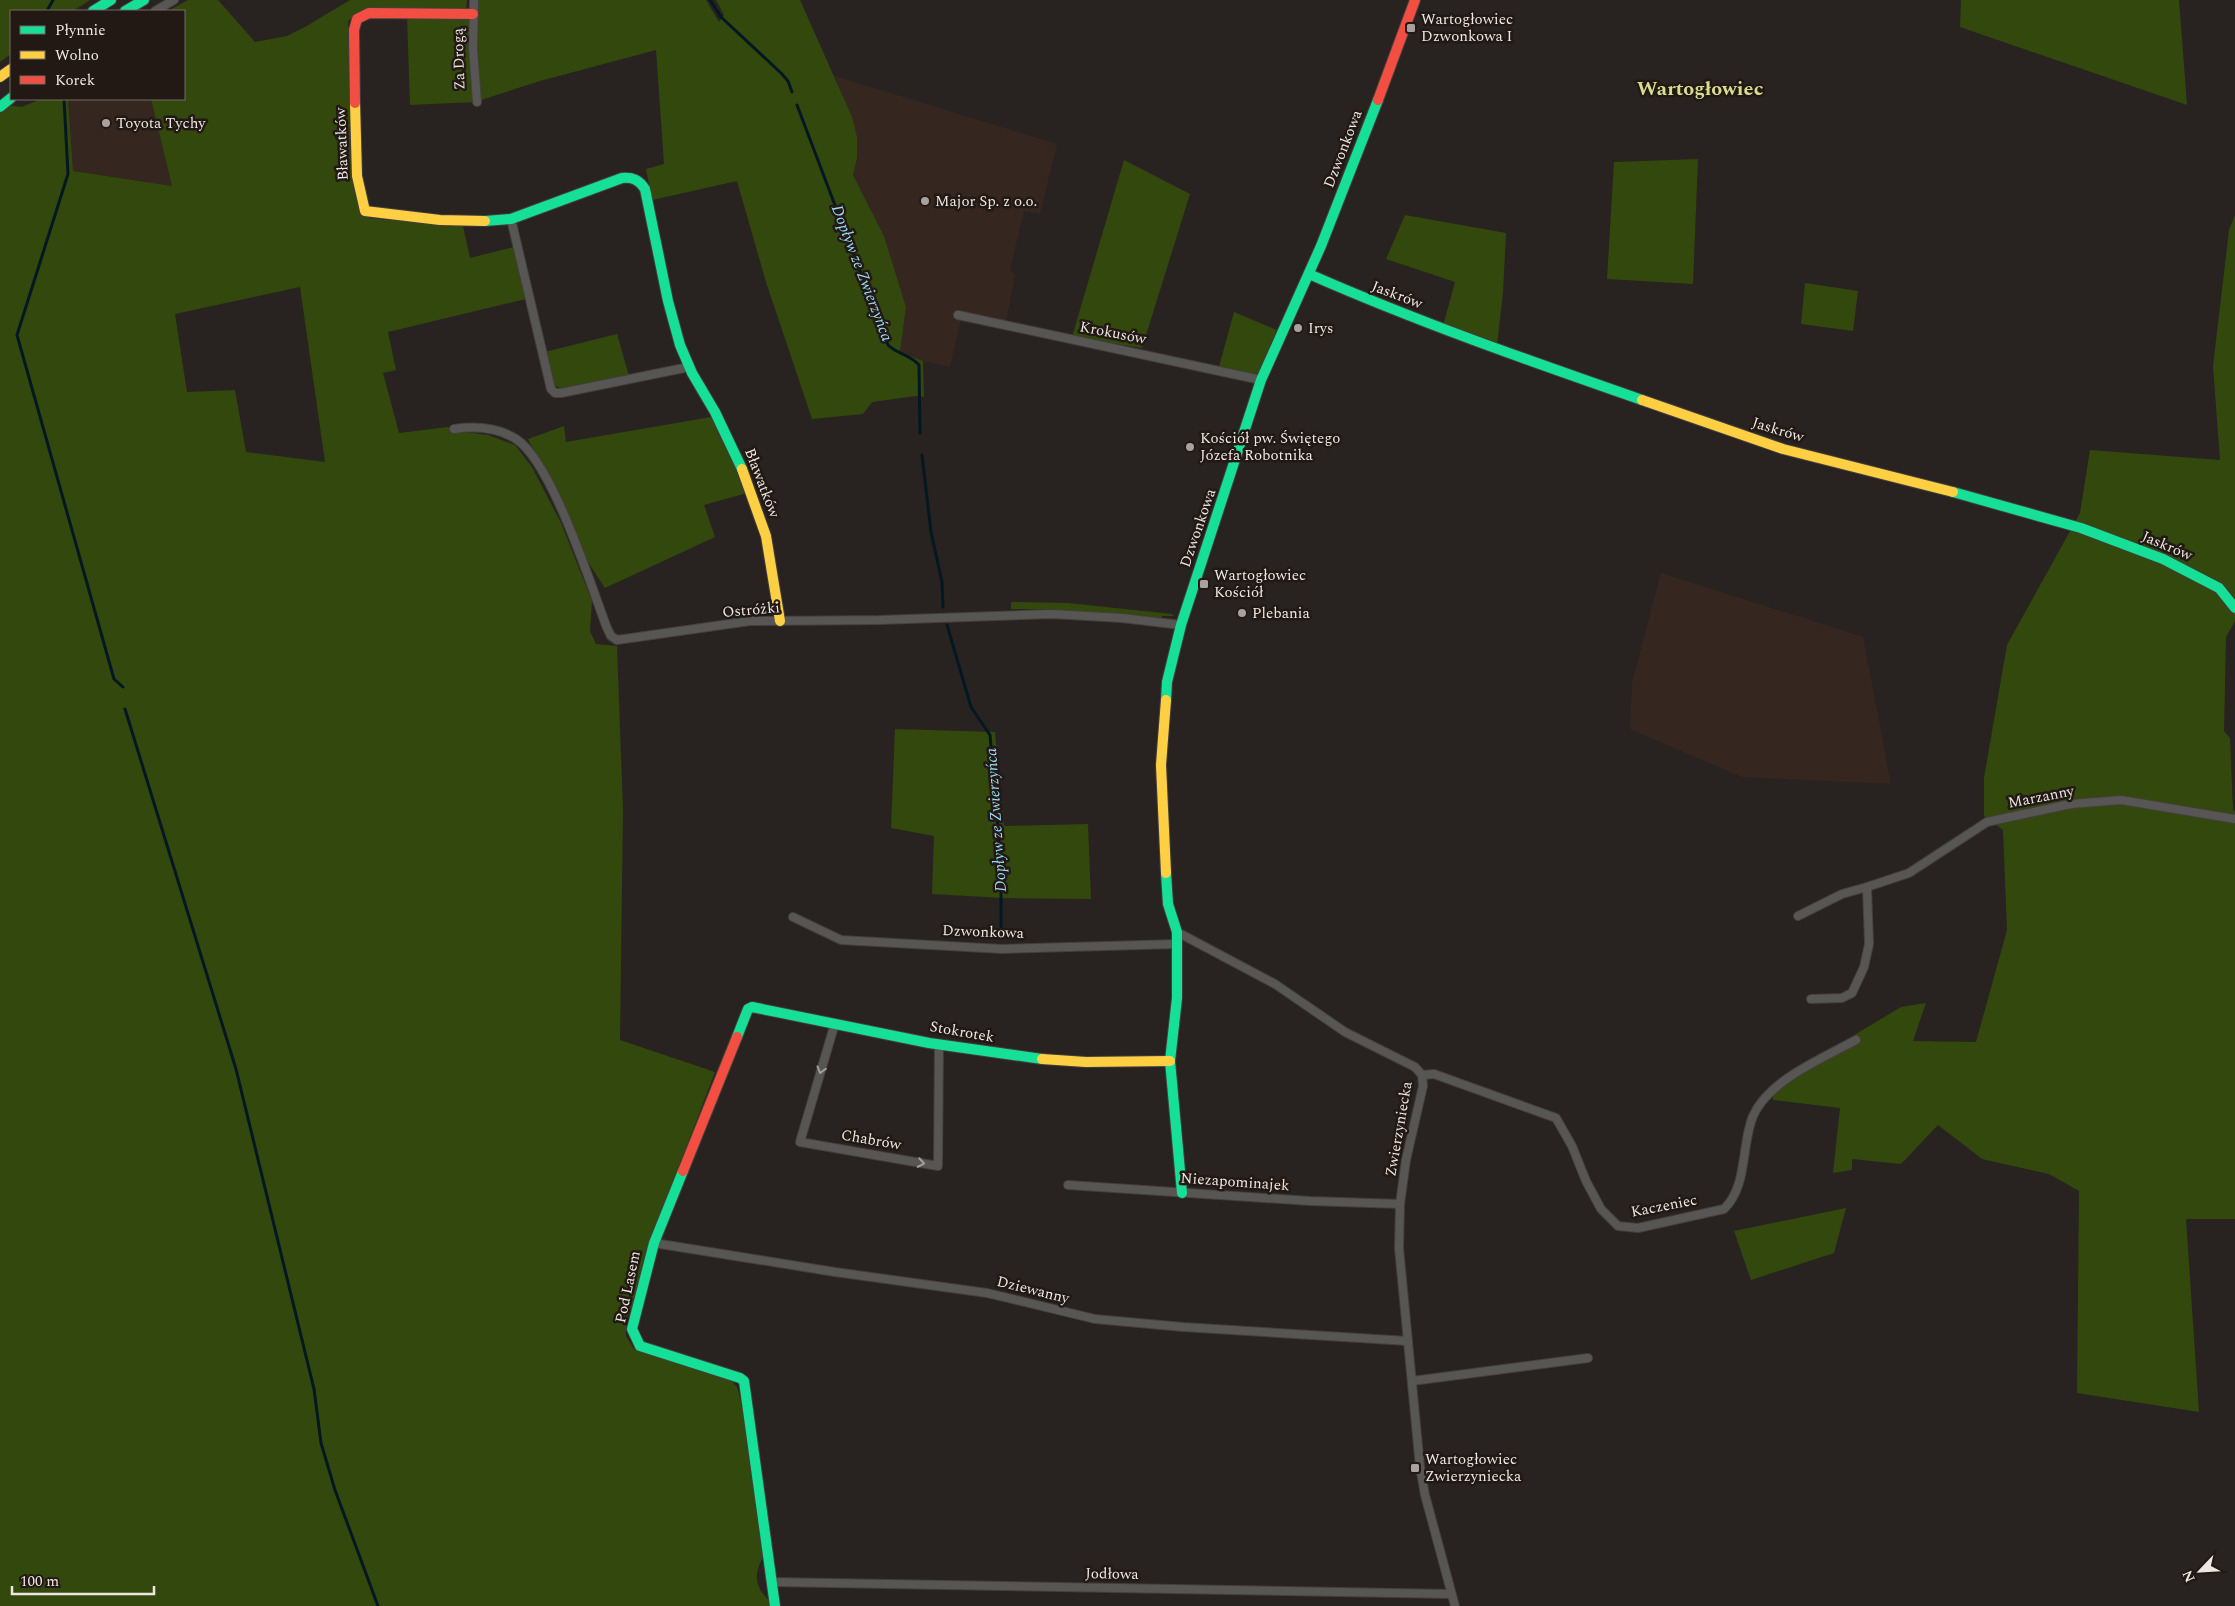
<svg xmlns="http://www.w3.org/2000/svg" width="2235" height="1606" font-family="Spectral,serif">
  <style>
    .built { fill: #35271f }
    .green { fill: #33480c; fill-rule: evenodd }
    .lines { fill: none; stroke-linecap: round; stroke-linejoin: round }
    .stream { stroke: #041822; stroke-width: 3 }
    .street-casing { stroke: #433f3c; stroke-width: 10 }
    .fast-casing { stroke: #433f3c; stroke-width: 12 }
    .slow-casing { stroke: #433f3c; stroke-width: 12 }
    .jam-casing { stroke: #433f3c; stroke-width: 12 }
    .street { stroke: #585654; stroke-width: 8 }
    .fast { stroke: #16e098; stroke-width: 10 }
    .slow { stroke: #ffcf43; stroke-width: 10 }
    .jam { stroke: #f24e42; stroke-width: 10 }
    .oneway { stroke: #a29e9c }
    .poi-dot { fill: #a8a29f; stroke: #221914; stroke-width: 2 }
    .labels { text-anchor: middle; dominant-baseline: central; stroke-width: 5; stroke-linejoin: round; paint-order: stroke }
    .poi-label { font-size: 15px; fill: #ede7e3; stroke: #221914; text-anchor: start }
    .street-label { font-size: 15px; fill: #ede7e3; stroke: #221914 }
    .water-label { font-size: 16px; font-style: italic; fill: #9adbf8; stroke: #221914 }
    .district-label { font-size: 20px; font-weight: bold; fill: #d7dc8e; stroke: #221914 }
  </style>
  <rect width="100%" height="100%" fill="#282320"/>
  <!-- built -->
  <g class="built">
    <polygon points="835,76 1057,144 1040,214 1024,211 1010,270 1015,275 1005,328 961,318 950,367 923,361 900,352 906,307 884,236 853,175 857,158"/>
    <polygon points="68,99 151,99 172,186 73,171"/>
    <polygon points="1661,573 1863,637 1891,784 1742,777 1630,729 1632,683"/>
  </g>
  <!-- green -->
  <g class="green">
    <polygon points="0,0 90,0 73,11 11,11 11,54 0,62"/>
    <path d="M188,0H218L255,42L287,36L305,27L350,0H467L466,10H362L348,21L360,208L369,218L463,226L470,258L514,247L526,299L388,332L396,370L383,373L399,433L448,427L464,432L488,435L515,445L532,467L561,523L592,601L590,631L596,644L617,646L623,810L620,1040L715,1072L650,1242L633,1307L626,1319V1336L634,1349L728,1377L737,1387L741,1401L763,1557C753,1575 755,1588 770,1601V1606H0V110L7,105L22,107L41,99H68L73,171L172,186L151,99H184V11H168ZM300,287L325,462L246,452L235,390L187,392L175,314Z"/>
    <polygon points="476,0 706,0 719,22 724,15 716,0 800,0 852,117 857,137 857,158 853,175 884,236 906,307 900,352 923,361 924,397 916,396 872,402 863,414 812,419 766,282 737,181 652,200 646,169 664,164 656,50 540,81 478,101 474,48"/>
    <polygon points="1961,0 2179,0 2187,105 1960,27"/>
    <polygon points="407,16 471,18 475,102 410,105"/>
    <polygon points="1698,159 1693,284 1607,279 1614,162"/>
    <polygon points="1124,160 1190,194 1142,348 1072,337"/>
    <polygon points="1405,215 1506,233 1503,293 1497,345 1443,326 1455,282 1386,259"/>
    <polygon points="2235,215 2235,621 2226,637 2224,731 2230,738 2233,810 2235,811 2235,1219 2186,1219 2199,1412 2077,1393 2079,1191 2049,1174 1982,1159 1938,1125 1901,1164 1852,1159 1852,1170 1833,1173 1840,1108 1773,1100 1771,1085 1901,1007 1926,1003 1913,1041 1976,1042 2007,930 2003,830 1984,816 1984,778 2007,645 2080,513 2090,450 2220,460 2213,366 2229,230"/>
    <polygon points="1805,283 1858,291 1853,331 1801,324"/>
    <polygon points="1234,312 1277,330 1257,375 1219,367"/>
    <polygon points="617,334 629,376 562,389 554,385 545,352"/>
    <polygon points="711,417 747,493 704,505 715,537 605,588 586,559 528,439 564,426 566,442"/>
    <polygon points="1011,602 1068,603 1172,614 1174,616 1162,616 1161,619 1066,610 1011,609"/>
    <polygon points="895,729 995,732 1004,826 1088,824 1091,899 1003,898 932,894 934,836 891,828"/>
    <polygon points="1846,1208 1834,1253 1751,1280 1734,1231"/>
  </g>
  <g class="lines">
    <!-- stream -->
    <g class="stream">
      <polyline points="710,0 721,17 781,73 788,81 792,92"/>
      <polyline points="47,11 53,0"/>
      <polyline points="64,99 68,174 17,335 114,679 123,687"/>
      <path d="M797,105L888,345C897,354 911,355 919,365L920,433"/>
      <polyline points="922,455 931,532 942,582 943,607"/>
      <polyline points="947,625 971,707 990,735 1001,865 1001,934"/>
      <polyline points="125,709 236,1069 314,1389 321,1443 335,1490 378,1606"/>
    </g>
    <defs>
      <g id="street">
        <polyline points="474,0 473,48 477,102"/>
        <polyline points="155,11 174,0"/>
        <polyline points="511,219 551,389 555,393 561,393 689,367"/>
        <polyline points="958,315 1261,380"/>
        <path d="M454,429C475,426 497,427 516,439C552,462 591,586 607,628L611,636L617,640L750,621L879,620L1052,614L1122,618L1181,625"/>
        <polyline points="1798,916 1842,894 1867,887"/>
        <polyline points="793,917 841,940 1002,949 1177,944"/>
        <polyline points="1177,932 1275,984 1345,1032 1415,1067 1422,1075 1423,1086 1406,1160 1400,1204 1399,1248 1420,1467 1425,1495 1455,1606"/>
        <polyline points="1811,999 1842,998 1852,993 1864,967 1869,944 1867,887 1909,873 1987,822 2071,804 2121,800 2235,819"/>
        <polyline points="835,1023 800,1142 938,1166 939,1044"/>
        <path d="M1422,1075L1434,1074L1556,1118L1572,1146L1586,1181L1601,1209L1618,1226L1638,1228L1724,1209C1748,1186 1741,1145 1753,1116C1769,1080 1823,1058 1856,1040"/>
        <polyline points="1068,1185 1310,1201 1400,1204"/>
        <polyline points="654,1243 835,1272 987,1293 1095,1319 1183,1327 1408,1341"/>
        <polyline points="1412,1381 1588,1358"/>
        <polyline points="772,1582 1451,1594"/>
      </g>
      <g id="fast">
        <polyline points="93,11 111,0"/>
        <polyline points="125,11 144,0"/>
        <polyline points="0,107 11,98"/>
        <path d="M485,221L511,219L622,178C633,177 639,180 645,189L668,301L680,345L692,373L715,412L742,469"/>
        <path d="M1309,274C1418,322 1530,361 1642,400"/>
        <polyline points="1953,492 2081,528 2163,559 2219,588 2235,608"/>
        <polyline points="1166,700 1167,682 1181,625 1261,380 1321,246 1378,100"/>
        <polyline points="1166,873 1168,904 1177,932 1177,998 1170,1061 1182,1193"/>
        <polyline points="737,1037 748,1009 752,1007 929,1043 1042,1059"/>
        <polyline points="683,1171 654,1243 632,1329 640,1346 740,1378 744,1381 775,1606"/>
      </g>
      <g id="slow">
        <polyline points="0,77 11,69"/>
        <polyline points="355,103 357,176 365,211 440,220 485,221"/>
        <polyline points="1642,400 1783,449 1953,492"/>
        <polyline points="742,469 766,536 780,621"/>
        <polyline points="1166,700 1161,765 1166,873"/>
        <polyline points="1042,1059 1086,1062 1170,1061"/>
      </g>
      <g id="jam">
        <polyline points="1378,100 1415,0"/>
        <polyline points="355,103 354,30 357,19 369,13 473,14"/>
        <polyline points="683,1171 737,1037"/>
      </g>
    </defs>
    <!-- street casing -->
    <use href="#street" class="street-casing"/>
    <!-- fast casing -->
    <use href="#fast" class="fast-casing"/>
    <!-- slow casing -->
    <use href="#slow" class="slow-casing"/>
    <!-- jam casing -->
    <use href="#jam" class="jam-casing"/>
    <!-- street -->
    <use href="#street" class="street"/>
    <!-- fast -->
    <use href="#fast" class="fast"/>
    <!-- slow -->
    <use href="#slow" class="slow"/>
    <!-- jam -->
    <use href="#jam" class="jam"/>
  </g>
  <!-- one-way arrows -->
  <defs><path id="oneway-chevron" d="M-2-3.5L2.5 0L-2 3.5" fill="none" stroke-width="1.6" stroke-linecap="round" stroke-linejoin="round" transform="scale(1.25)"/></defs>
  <g class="oneway">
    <use href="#oneway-chevron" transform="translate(821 1070) rotate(106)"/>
    <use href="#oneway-chevron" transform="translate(921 1163) rotate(10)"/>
  </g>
  <!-- markers -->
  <g class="poi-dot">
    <rect x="1406" y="23" width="10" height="10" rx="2.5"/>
    <circle cx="106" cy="123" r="5"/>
    <circle cx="925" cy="201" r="5"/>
    <circle cx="1298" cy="328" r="5"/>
    <circle cx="1190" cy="447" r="5"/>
    <rect x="1199" y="579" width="10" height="10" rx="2.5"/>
    <circle cx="1242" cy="613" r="5"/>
    <rect x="1410" y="1463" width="10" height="10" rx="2.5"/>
  </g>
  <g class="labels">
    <!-- poi labels -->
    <g class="poi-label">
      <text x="1421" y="19">Wartogłowiec<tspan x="1421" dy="17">Dzwonkowa I</tspan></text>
      <text x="116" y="123">Toyota Tychy</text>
      <text x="935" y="201">Major Sp. z o.o.</text>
      <text x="1308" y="328">Irys</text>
      <text x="1200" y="438">Kościół pw. Świętego<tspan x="1200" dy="17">Józefa Robotnika</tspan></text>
      <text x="1214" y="575">Wartogłowiec<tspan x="1214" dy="17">Kościół</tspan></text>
      <text x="1252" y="613">Plebania</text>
      <text x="1425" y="1459">Wartogłowiec<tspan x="1425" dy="17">Zwierzyniecka</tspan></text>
    </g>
    <!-- street labels -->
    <g class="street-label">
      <text transform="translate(459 59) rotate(-92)">Za Drogą</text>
      <text transform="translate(342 144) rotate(-92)">Bławatków</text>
      <text transform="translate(1343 149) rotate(-69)">Dzwonkowa</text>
      <text transform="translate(1397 295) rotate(21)">Jaskrów</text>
      <text transform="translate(1113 333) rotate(11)">Krokusów</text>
      <text transform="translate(1778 430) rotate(17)">Jaskrów</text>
      <text transform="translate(762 483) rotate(69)">Bławatków</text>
      <text transform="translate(1198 528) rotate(-71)">Dzwonkowa</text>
      <text transform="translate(2167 546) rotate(23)">Jaskrów</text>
      <text transform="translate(751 610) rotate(-5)">Ostróżki</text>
      <text transform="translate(2041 797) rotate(-11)">Marzanny</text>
      <text transform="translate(983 932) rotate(2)">Dzwonkowa</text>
      <text transform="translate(962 1032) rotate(10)">Stokrotek</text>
      <text transform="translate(1399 1129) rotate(-80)">Zwierzyniecka</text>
      <text transform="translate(871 1140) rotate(10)">Chabrów</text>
      <text transform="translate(1235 1182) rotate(4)">Niezapominajek</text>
      <text transform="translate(1664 1206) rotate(-11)">Kaczeniec</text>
      <text transform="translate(628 1287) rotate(-78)">Pod Lasem</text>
      <text transform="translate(1033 1290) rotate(14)">Dziewanny</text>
      <text transform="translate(1112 1574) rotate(1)">Jodłowa</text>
    </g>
    <!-- water labels -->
    <g class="water-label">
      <text transform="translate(862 273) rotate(69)">Dopływ ze Zwierzyńca</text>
      <text transform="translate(996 820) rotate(-94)">Dopływ ze Zwierzyńca</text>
    </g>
    <!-- district labels -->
    <g class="district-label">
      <text x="1700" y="89">Wartogłowiec</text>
    </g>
  </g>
  <!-- legend -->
  <rect x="10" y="10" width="175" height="90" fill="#221914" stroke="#736b67"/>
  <rect x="20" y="26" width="25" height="8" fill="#16e098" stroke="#736b67"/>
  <text x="55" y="35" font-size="15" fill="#ede7e3">Płynnie</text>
  <rect x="20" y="51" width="25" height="8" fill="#ffcf43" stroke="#736b67"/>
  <text x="55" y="60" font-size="15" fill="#ede7e3">Wolno</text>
  <rect x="20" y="76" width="25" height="8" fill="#f24e42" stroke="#736b67"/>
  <text x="55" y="85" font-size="15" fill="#ede7e3">Korek</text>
  <!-- north arrow -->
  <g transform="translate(2200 1571) rotate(245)" stroke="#221914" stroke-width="4" paint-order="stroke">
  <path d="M0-4L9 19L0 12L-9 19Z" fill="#ede7e3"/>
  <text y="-8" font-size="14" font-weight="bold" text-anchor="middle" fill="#ede7e3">N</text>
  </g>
  <!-- scale -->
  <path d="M12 1586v8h142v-8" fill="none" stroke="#ede7e3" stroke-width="2.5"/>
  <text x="20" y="1586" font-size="15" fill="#ede7e3" stroke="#221914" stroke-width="4" paint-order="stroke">100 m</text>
</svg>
